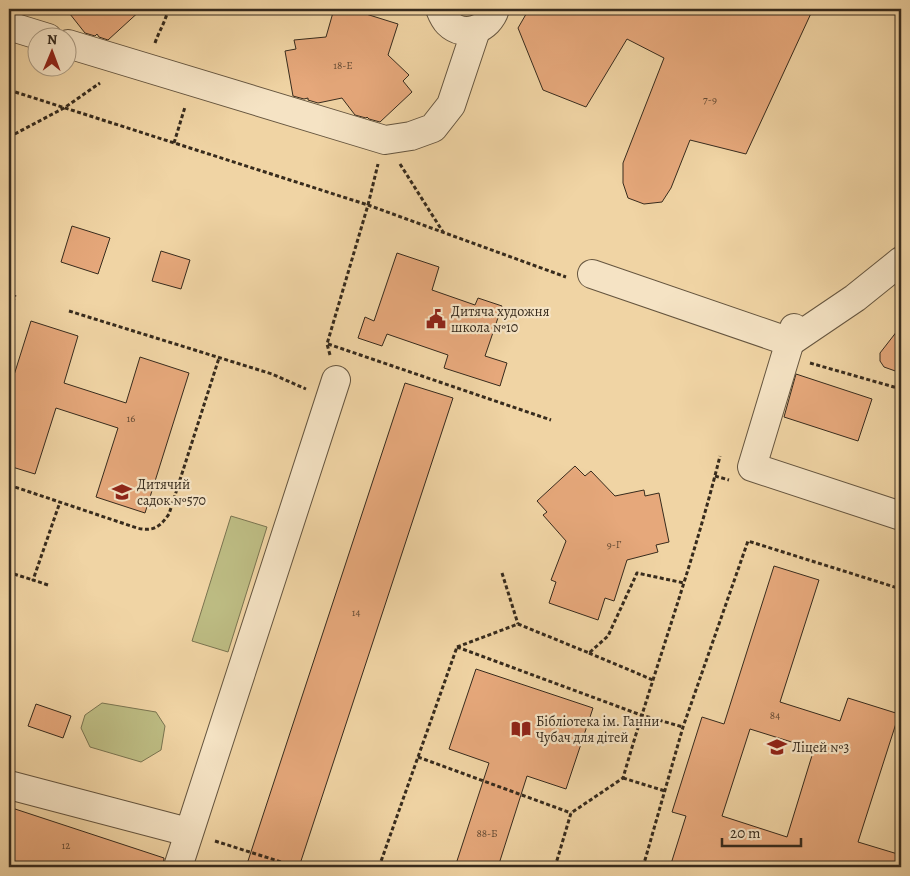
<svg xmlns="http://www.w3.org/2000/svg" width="910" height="876" font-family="Alegreya,serif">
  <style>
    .green { fill: #bdbc83; stroke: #7a7450 }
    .building { fill: #e6a87b; stroke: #372b1d; fill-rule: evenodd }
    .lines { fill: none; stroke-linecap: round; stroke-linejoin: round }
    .minor-casing { stroke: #65553f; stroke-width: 30 }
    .path { stroke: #372b1d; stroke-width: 3; stroke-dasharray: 4 2.5; stroke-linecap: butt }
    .minor { stroke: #f5e3c4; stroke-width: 28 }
    .labels { text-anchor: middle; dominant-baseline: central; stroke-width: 4.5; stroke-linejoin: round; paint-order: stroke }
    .number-label { font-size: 11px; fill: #634a34 }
    .poi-label { font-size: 14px; fill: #372b1d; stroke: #f5e3c4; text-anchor: start }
  </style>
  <rect width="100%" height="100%" fill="#f0d4a4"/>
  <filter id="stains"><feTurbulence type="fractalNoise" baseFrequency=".004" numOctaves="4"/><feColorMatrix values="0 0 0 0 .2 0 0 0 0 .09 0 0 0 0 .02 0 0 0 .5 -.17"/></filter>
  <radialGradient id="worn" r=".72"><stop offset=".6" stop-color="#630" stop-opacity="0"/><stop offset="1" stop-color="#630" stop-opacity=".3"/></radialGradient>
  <!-- green -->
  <g class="green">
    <polygon points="231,516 267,527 228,652 192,641"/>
    <polygon points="102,703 156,712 165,726 161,750 141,762 90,747 81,728 85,715"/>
  </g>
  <!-- building -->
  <g class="building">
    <polygon points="66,9 142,9 108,40 99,37 97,34 95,36 85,33"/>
    <polygon points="334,9 350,9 398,24 388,55 409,75 403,81 412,92 380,122 369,119 367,117 366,118 355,115 342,98 318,103 308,100 308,98 304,99 293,96 285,51 296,49 294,40 326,37"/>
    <polygon points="529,9 813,9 746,154 690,140 671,188 662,202 644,204 628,198 623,183 623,163 664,58 627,39 586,107 543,90 518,28"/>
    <polygon points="72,226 110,238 98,274 61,262"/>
    <polygon points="161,251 190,260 181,289 152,281"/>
    <polygon points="397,253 439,267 432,290 475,305 478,298 502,306 485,356 507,363 500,386 444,368 448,355 387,334 382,346 358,338 365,317 374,321"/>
    <polygon points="31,321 78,336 64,383 126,403 140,357 189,373 145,513 96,497 118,428 56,408 35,474 9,466 9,391"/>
    <polygon points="901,326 901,373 884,367 880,361 880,353"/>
    <polygon points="796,374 872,399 858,441 784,417"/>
    <polygon points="405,383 453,398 299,867 246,867"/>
    <polygon points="575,466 585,476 591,471 615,496 644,490 645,496 659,493 669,542 656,545 658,552 627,560 614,601 605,598 598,620 549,603 556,582 551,580 566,541 543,515 547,512 537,501"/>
    <path d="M774,566L819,580L780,702L840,721L848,698L899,714L858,842L901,855V867H670L686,816L672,812L702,717L724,724ZM750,729L814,749L787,837L722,816Z"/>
    <polygon points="476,669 593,708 566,789 527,776 498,867 455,867 489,763 449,749"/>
    <polygon points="36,704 71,716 63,738 28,726"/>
    <polygon points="9,807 164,858 163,867 9,867"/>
  </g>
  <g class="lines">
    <defs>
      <g id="minor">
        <path d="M440,9C442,14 444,19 448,23C464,39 489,29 495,9"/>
        <polyline points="9,26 48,38"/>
        <polyline points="68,44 385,140 411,136 433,128 451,105 476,30"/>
        <polyline points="592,274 790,342 855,298 901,261"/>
        <polyline points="794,328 752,467 901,516"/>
        <polyline points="9,785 188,832"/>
        <polyline points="178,867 336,380"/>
      </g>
    </defs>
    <!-- minor casing -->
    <use href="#minor" class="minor-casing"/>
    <!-- path -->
    <g class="path">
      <path d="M155,43C159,31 166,21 168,9"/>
      <polyline points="9,90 368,205 378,164"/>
      <polyline points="9,137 64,108 100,83"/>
      <polyline points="174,143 185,107"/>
      <polyline points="400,164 443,232"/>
      <polyline points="69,311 272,374 306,389"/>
      <polyline points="9,315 15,295"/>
      <polyline points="328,344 551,420"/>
      <polyline points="330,355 327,344 368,205 566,277"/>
      <polyline points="810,363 901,389"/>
      <polyline points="715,476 729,480"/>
      <path d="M9,485L137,528C153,532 160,527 169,514L219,358"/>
      <polyline points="502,573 518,624"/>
      <polyline points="14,574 33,580"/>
      <polyline points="48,585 33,580 60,502"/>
      <polyline points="457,647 518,624 589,653 608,636 637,573 684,583"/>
      <polyline points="457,647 641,715 683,727"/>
      <polyline points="589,653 653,680"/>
      <polyline points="418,757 571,813"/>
      <polyline points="623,778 665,791"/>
      <polyline points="215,841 297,867"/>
      <polyline points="379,867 457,647"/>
      <path d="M555,867L571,813L623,778C654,670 693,565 720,456"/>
      <polyline points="643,867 683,727 748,541 901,589"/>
    </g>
    <!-- minor -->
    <use href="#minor" class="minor"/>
  </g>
  <!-- icons -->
  <defs>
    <symbol id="civic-bare" viewBox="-9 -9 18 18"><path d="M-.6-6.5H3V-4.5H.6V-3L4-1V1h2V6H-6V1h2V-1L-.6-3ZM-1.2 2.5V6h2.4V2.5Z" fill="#8f2418" stroke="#f5e3c4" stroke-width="2.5" paint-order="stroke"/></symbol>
    <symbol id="school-bare" viewBox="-9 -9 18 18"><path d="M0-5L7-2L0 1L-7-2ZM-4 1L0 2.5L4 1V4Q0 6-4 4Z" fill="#8f2418" stroke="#f5e3c4" stroke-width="2.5" paint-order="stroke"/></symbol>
    <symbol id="library-bare" viewBox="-9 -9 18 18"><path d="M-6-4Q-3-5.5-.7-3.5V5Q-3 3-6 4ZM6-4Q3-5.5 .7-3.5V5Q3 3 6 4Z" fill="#8f2418" stroke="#f5e3c4" stroke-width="2.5" paint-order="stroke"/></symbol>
  </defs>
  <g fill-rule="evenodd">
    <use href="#civic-bare" x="422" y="305" width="28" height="28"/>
    <use href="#school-bare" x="108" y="478" width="28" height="28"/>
    <use href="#library-bare" x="507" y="715" width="28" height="28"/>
    <use href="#school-bare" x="763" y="733" width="28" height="28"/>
  </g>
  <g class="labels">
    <!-- number labels -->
    <g class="number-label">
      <text x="343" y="65">18-Е</text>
      <text x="710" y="99">7-9</text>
      <text x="131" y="418">16</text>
      <text x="614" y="544">9-Г</text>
      <text x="356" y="612">14</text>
      <text x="775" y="715">84</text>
      <text x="487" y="833">88-Б</text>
      <text x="66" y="845">12</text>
    </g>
    <!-- poi labels -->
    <g class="poi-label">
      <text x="451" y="311">Дитяча художня<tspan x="451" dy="16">школа №10</tspan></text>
      <text x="137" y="484">Дитячий<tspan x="137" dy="16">садок №570</tspan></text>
      <text x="536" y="721">Бібліотека ім. Ганни<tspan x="536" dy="16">Чубач для дітей</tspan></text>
      <text x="792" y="747">Ліцей №3</text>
    </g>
  </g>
  <!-- margin -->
  <rect width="910" height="876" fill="none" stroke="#f0d4a4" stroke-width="30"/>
  <rect x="10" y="10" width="890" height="856" fill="none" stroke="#372b1d" stroke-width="2.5"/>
  <rect x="15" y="15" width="880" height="846" fill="none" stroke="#372b1d"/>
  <!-- north arrow -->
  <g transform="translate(52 52) rotate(1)"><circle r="24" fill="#f5e3c4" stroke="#a99981"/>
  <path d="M0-4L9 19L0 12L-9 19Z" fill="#8f2418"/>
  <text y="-8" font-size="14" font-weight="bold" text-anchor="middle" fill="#372b1d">N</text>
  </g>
  <!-- scale -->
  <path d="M722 838v8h79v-8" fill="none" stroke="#372b1d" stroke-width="2.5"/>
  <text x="730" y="838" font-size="15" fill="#372b1d" stroke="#f5e3c4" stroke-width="4" paint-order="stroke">20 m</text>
  <rect width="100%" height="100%" filter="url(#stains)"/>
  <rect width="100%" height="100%" fill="url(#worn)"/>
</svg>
